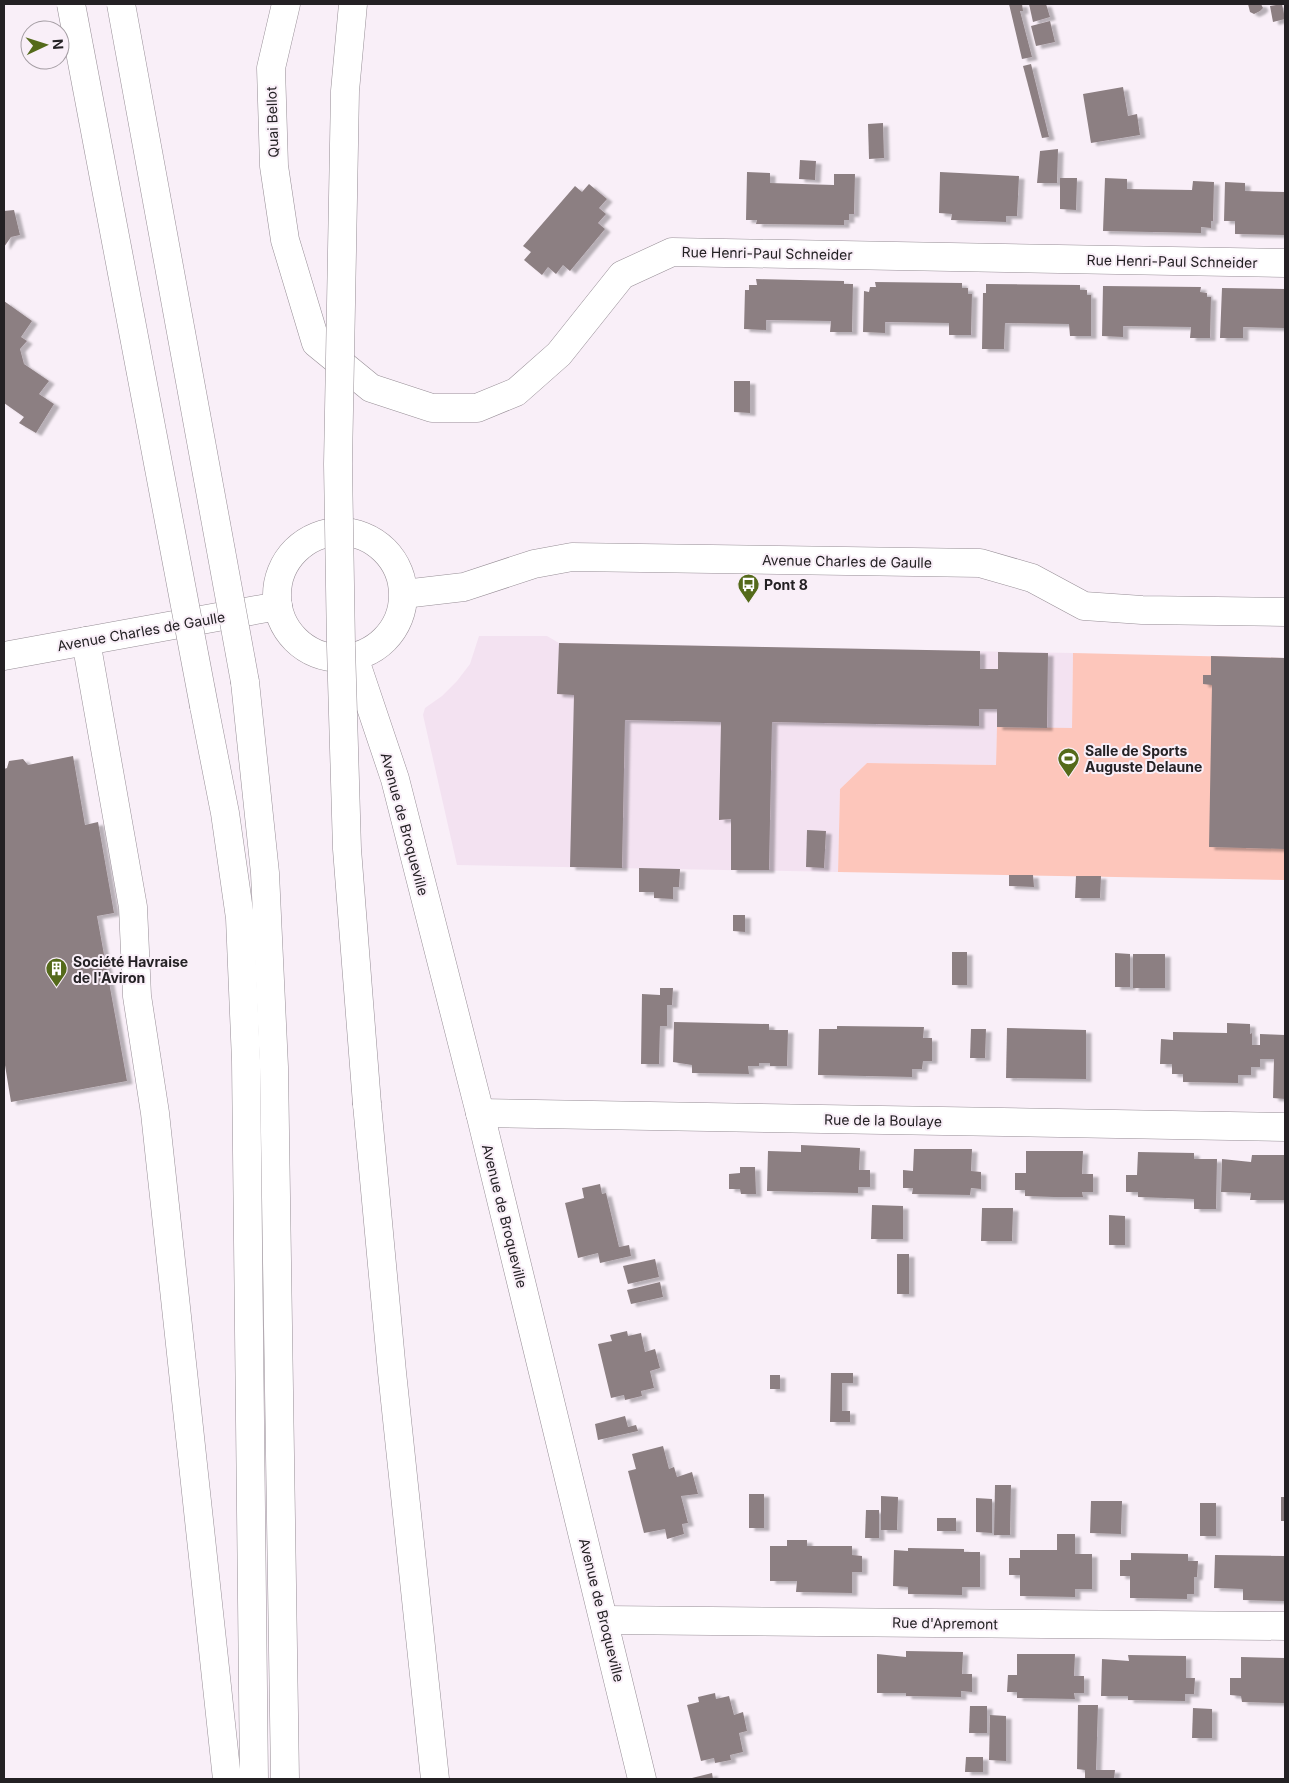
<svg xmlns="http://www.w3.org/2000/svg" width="1289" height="1783" font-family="Inter,sans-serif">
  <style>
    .built { fill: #f3e2f1 }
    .green { fill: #fdc6bb }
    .building { fill: #8c7f82; filter: url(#shadow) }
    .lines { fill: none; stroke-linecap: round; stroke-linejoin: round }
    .minor-casing { stroke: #978e96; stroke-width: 29 }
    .tertiary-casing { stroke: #978e96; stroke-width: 29 }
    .primary-casing { stroke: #978e96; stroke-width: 29 }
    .trunk-casing { stroke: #978e96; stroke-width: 29 }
    .motorway-casing { stroke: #978e96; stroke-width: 29 }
    .minor { stroke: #fff; stroke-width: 28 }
    .tertiary { stroke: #fff; stroke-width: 28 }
    .primary { stroke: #fff; stroke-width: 28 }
    .trunk { stroke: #fff; stroke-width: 28 }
    .motorway { stroke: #fff; stroke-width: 28 }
    .primary-bridge-casing { stroke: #978e96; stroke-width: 29; stroke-linecap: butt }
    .trunk-bridge-casing { stroke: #978e96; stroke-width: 29; stroke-linecap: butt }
    .motorway-bridge-casing { stroke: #978e96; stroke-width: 29; stroke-linecap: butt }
    .primary-bridge { stroke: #fff; stroke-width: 28 }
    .trunk-bridge { stroke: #fff; stroke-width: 28 }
    .motorway-bridge { stroke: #fff; stroke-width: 28 }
    .labels { text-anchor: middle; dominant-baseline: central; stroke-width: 4; stroke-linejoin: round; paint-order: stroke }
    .street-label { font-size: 14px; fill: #242124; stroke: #f9eff8 }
    .poi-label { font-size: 14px; font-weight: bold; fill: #242124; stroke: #f9eff8; text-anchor: start }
  </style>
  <defs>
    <filter id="shadow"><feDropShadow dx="5.5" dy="3" stdDeviation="1" flood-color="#0004"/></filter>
  </defs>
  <rect width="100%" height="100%" fill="#f9eff8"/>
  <!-- built -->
  <polygon class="built" points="479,636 547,636 559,643 1073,653 1072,728 1047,728 997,734 996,765 867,763 840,789 838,872 457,865 423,715 425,708 442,696 457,681 470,664"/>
  <!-- green -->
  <polygon class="green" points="1073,653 1285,658 1285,880 838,872 840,789 867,763 996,765 997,727 1072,728"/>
  <!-- building -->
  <g class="building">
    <polygon points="1009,4 1022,4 1023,11 1020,11 1032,57 1022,59"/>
    <polygon points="1029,4 1046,4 1050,17 1033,22"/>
    <polygon points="1248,4 1261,4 1263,8 1260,11 1254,14 1250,12"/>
    <polygon points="1282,4 1285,19 1273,22 1270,6"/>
    <polygon points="1050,21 1055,42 1036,46 1031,26"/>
    <polygon points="1031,64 1049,137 1042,138 1023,66"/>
    <polygon points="1123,87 1128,116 1137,114 1140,135 1091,143 1083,94"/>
    <polygon points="883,123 884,158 869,159 868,124"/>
    <polygon points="1058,149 1057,183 1037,183 1040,151"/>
    <polygon points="800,160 816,161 815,180 799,179"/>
    <polygon points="747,172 770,173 770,183 834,185 834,174 855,174 854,214 849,214 849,220 844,220 844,225 756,224 757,220 746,220"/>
    <polygon points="940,172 1019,176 1017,216 1006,216 1006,222 951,220 952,214 939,213"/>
    <polygon points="1060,178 1077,178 1076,210 1060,209"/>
    <polygon points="1105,178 1127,179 1127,189 1192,190 1193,181 1214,182 1213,221 1211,221 1211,228 1201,227 1201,233 1103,231"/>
    <polygon points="1225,182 1245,183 1245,191 1285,192 1285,235 1235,234 1235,221 1224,221"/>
    <polygon points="589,184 607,199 599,208 606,214 598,223 605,229 570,271 563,265 556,274 548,267 542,275 524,260 531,252 523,246 575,186 582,192"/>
    <polygon points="14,210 20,235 11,237 4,247 4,211"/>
    <polygon points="756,279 844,281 844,284 853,284 852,332 830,332 831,321 766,320 766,330 744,329 745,290 749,290 749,285 757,285"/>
    <polygon points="875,282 962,283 962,288 968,288 968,294 972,294 971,335 949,335 949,323 885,322 885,333 863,332 864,291 869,292 870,287 876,287"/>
    <polygon points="986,284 1080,285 1080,290 1087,290 1087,295 1091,295 1091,336 1070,336 1069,324 1005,323 1004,349 982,349 983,293 986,293"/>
    <polygon points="1103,286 1201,287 1200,292 1207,293 1207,297 1211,297 1210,338 1190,338 1191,327 1123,326 1123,337 1102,336"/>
    <polygon points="1222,288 1285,289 1285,328 1243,327 1243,338 1220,338"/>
    <polygon points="4,301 32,321 21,337 27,341 20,349 24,364 49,381 39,394 54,404 36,433 19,423 24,417 4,403"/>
    <polygon points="734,381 750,381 750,413 734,412"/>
    <polygon points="559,643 980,651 980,669 998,669 998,652 1048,653 1047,728 997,727 997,709 979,709 979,726 772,722 769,870 731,870 731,819 719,820 721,722 625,720 622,868 570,867 574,695 557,694"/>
    <polygon points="1211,656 1285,658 1285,849 1209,847 1212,685 1203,684 1203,675 1211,675"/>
    <polygon points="73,756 85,825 98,822 114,913 97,916 127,1081 11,1102 4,1059 4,769 7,768 9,761 23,759 28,765"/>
    <polygon points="807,830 826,831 824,868 806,867"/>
    <polygon points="639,868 680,869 679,887 673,887 673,899 654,898 654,892 639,892"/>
    <polygon points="1009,875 1033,875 1034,887 1009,886"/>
    <polygon points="1076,876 1101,876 1100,898 1075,898"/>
    <polygon points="733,915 745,915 745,932 733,931"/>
    <rect x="952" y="952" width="15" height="33"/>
    <polygon points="1115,953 1130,954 1130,987 1115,987"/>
    <rect x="1133" y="954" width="32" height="34"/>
    <polygon points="660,988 673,988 672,1005 667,1005 667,1026 660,1026 659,1064 641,1064 642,994 660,995"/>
    <polygon points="674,1022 769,1024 769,1030 788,1030 787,1066 770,1066 770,1063 759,1063 759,1066 748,1066 749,1074 692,1073 692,1065 673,1062"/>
    <polygon points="1227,1023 1250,1024 1250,1034 1252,1033 1252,1045 1260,1045 1260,1034 1285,1035 1285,1099 1273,1098 1274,1059 1260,1059 1260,1067 1251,1067 1251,1075 1238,1075 1238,1083 1183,1082 1183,1074 1172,1074 1172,1064 1160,1064 1161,1039 1173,1040 1173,1032 1227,1033"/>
    <polygon points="837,1026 924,1027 923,1038 932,1038 932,1061 923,1061 922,1069 912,1069 912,1077 818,1075 819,1029 837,1029"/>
    <polygon points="1007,1028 1086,1030 1086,1079 1006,1078"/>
    <polygon points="971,1029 986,1029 985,1058 970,1058"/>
    <polygon points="801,1145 860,1148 859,1170 870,1170 870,1187 858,1187 858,1193 767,1191 768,1151 801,1152"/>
    <polygon points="914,1149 972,1149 971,1171 981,1172 981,1189 971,1188 970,1195 912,1194 913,1188 903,1188 903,1170 913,1171"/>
    <polygon points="1026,1151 1083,1151 1082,1174 1093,1174 1093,1192 1082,1192 1083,1197 1054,1197 1025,1196 1025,1190 1015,1190 1015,1173 1026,1173"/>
    <polygon points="1138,1152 1194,1153 1194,1159 1217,1159 1216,1209 1194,1209 1194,1199 1138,1197 1138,1192 1126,1192 1126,1175 1137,1175"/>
    <polygon points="1252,1155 1285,1155 1285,1200 1250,1200 1251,1193 1221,1192 1222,1159 1251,1162"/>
    <polygon points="740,1167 755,1167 756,1194 741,1194 740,1189 729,1189 729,1174 740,1173"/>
    <polygon points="600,1184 602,1194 606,1193 619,1247 629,1245 631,1256 600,1263 598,1253 578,1258 565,1203 584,1198 582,1188"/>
    <polygon points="872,1205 903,1206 903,1239 871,1239"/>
    <polygon points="982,1208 1013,1208 1012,1241 981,1241"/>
    <polygon points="1109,1215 1125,1216 1125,1245 1109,1245"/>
    <rect x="897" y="1254" width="12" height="40"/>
    <polygon points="655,1259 659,1277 628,1284 623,1266"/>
    <polygon points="660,1282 663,1297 631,1304 627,1290"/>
    <polygon points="627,1331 628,1336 641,1333 645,1352 655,1349 660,1368 650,1371 654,1388 641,1391 642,1396 625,1400 624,1395 611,1398 598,1344 612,1341 610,1335"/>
    <polygon points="831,1373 853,1373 853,1383 842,1383 842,1411 850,1411 850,1422 830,1422"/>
    <rect x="770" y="1375" width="10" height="14"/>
    <polygon points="625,1416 628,1427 636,1425 638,1431 598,1440 595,1424"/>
    <polygon points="663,1446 669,1469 674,1467 677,1477 692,1472 698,1494 681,1496 688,1523 682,1524 684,1534 667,1539 665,1529 644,1533 628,1471 636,1469 632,1454"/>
    <polygon points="995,1485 1011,1485 1010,1535 994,1535"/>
    <rect x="749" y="1494" width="15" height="34"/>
    <polygon points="881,1496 898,1497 897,1530 881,1530"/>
    <rect x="1281" y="1497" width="4" height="24"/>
    <polygon points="976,1498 992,1499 992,1533 976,1532"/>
    <polygon points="1091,1501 1122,1501 1121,1534 1090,1533"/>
    <rect x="1200" y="1503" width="16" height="33"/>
    <polygon points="866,1510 879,1510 879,1538 865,1538"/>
    <rect x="937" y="1518" width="19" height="13"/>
    <polygon points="1057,1534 1075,1534 1075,1554 1092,1554 1092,1589 1075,1589 1075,1597 1020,1596 1020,1575 1009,1575 1009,1558 1020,1558 1020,1550 1057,1550"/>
    <polygon points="787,1540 807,1540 807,1546 852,1546 852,1555 862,1556 862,1572 852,1572 852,1593 796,1592 797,1581 770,1581 770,1546 787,1546"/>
    <polygon points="908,1548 964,1549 964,1552 980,1552 980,1587 962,1587 962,1595 908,1594 908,1587 893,1586 894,1550 908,1551"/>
    <polygon points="1131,1553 1188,1554 1188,1561 1198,1561 1197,1577 1194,1577 1194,1594 1187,1594 1187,1599 1130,1598 1130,1576 1120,1576 1120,1560 1131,1560"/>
    <polygon points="1215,1555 1285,1556 1285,1601 1243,1600 1243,1589 1214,1588"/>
    <polygon points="906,1651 963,1652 962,1674 972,1674 972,1692 961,1691 961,1697 906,1696 906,1693 877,1693 877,1654 906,1657"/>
    <polygon points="1017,1654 1075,1654 1074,1676 1084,1676 1084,1693 1074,1693 1075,1699 1017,1698 1017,1692 1007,1692 1008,1675 1017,1675"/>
    <polygon points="1128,1655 1186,1656 1186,1678 1195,1678 1194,1694 1185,1694 1185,1701 1128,1700 1128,1696 1101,1696 1102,1659 1129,1661"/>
    <polygon points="1241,1657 1285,1658 1285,1703 1242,1702 1241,1696 1230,1695 1230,1678 1241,1678"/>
    <polygon points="715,1693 716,1699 729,1696 734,1715 743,1712 747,1731 739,1733 743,1752 730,1755 731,1760 715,1763 714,1758 701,1761 687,1705 699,1702 698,1697"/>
    <polygon points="1078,1705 1098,1705 1096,1770 1115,1770 1114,1779 1085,1779 1085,1770 1077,1769"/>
    <polygon points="970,1706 987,1706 987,1733 969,1733"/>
    <polygon points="1193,1708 1212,1709 1212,1738 1192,1738"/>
    <polygon points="990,1715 1006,1716 1006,1761 989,1760"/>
    <polygon points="966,1757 983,1757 983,1772 965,1772"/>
    <polygon points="712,1773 713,1779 688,1779"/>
  </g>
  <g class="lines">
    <defs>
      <g id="minor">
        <polyline points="286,4 271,68 274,166 285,240 316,343 371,388 432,408 477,408 516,392 559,354 622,275 672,252 1285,263"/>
        <polyline points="480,1113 1285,1127"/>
        <polyline points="604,1620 1285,1626"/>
      </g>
      <g id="tertiary">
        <circle cx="340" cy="595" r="63"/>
        <polyline points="404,594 464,587 534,564 572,557 980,563 1032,578 1084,606 1142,610 1285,612"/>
        <polyline points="4,656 278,606"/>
        <polyline points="354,657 395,779 480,1113 642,1779"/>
      </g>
      <polyline id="primary" points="367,1104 392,1372 435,1779"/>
      <polyline id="trunk" points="245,682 265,873 274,1067 285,1779"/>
      <g id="motorway">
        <polyline points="86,641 133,907 137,996 155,1113 227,1779"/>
        <polyline points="204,706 225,813 240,918 246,1061 254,1779"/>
      </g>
    </defs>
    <!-- minor casing -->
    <use href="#minor" class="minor-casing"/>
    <!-- tertiary casing -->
    <use href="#tertiary" class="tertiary-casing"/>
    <!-- primary casing -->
    <use href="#primary" class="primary-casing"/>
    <!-- trunk casing -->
    <use href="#trunk" class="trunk-casing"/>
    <!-- motorway casing -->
    <use href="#motorway" class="motorway-casing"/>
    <!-- minor -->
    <use href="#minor" class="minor"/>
    <!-- tertiary -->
    <use href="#tertiary" class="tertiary"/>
    <!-- primary -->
    <use href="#primary" class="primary"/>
    <!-- trunk -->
    <use href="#trunk" class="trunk"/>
    <!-- motorway -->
    <use href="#motorway" class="motorway"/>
    <defs>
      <polyline id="primary-bridge" points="353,4 345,91 338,464 341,646 347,849 367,1104"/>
      <polyline id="trunk-bridge" points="121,4 245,682"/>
      <polyline id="motorway-bridge" points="71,4 204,706"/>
    </defs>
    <!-- primary-bridge casing -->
    <use href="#primary-bridge" class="primary-bridge-casing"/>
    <!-- trunk-bridge casing -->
    <use href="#trunk-bridge" class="trunk-bridge-casing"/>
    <!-- motorway-bridge casing -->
    <use href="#motorway-bridge" class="motorway-bridge-casing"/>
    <!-- primary-bridge -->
    <use href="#primary-bridge" class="primary-bridge"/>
    <!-- trunk-bridge -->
    <use href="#trunk-bridge" class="trunk-bridge"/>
    <!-- motorway-bridge -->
    <use href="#motorway-bridge" class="motorway-bridge"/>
  </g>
  <!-- icons -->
  <defs>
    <symbol id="bus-pin" viewBox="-11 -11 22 30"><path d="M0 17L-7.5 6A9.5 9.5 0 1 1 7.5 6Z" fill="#546a1a" stroke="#f9eff8"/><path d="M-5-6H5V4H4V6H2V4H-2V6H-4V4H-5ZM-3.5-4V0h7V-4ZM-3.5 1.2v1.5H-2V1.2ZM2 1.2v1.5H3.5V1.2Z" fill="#fff"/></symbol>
    <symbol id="stadium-pin" viewBox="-11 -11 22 30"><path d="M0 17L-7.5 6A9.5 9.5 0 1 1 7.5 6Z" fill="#546a1a" stroke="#f9eff8"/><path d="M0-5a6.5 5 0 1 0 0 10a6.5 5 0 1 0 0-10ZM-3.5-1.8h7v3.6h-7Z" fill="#fff"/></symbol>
    <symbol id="building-pin" viewBox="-11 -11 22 30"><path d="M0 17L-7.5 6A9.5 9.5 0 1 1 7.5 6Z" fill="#546a1a" stroke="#f9eff8"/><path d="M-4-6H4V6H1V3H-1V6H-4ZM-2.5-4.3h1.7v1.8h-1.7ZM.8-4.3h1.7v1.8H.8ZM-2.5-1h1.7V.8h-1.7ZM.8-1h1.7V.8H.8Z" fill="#fff"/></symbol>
  </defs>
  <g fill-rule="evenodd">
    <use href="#bus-pin" x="736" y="572" width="25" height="34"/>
    <use href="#stadium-pin" x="1056" y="746" width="25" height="34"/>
    <use href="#building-pin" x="44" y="956" width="25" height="34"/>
  </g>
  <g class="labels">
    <!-- street labels -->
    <g class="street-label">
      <text transform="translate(272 122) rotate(-92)">Quai Bellot</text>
      <text transform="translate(767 253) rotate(1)">Rue Henri-Paul Schneider</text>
      <text transform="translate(1172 261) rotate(1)">Rue Henri-Paul Schneider</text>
      <text transform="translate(847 561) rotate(1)">Avenue Charles de Gaulle</text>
      <text transform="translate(141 631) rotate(-10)">Avenue Charles de Gaulle</text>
      <text transform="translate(405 824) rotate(75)">Avenue de Broqueville</text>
      <text transform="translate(883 1120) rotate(1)">Rue de la Boulaye</text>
      <text transform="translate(505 1216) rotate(76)">Avenue de Broqueville</text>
      <text transform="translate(602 1610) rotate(76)">Avenue de Broqueville</text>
      <text transform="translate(945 1623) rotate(1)">Rue d'Apremont</text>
    </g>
    <!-- poi labels -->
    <g class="poi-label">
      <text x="764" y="584">Pont 8</text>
      <text x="1085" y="750">Salle de Sports<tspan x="1085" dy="16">Auguste Delaune</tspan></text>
      <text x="73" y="961">Société Havraise<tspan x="73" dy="16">de l'Aviron</tspan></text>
    </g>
  </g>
  <!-- border -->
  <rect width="1289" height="1783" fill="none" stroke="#242124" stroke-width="10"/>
  <!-- north arrow -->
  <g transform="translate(45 45) rotate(86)"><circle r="24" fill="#f9eff8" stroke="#a49da3"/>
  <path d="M0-4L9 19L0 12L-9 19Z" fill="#546a1a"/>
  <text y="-8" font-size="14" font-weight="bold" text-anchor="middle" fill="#242124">N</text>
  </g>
</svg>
